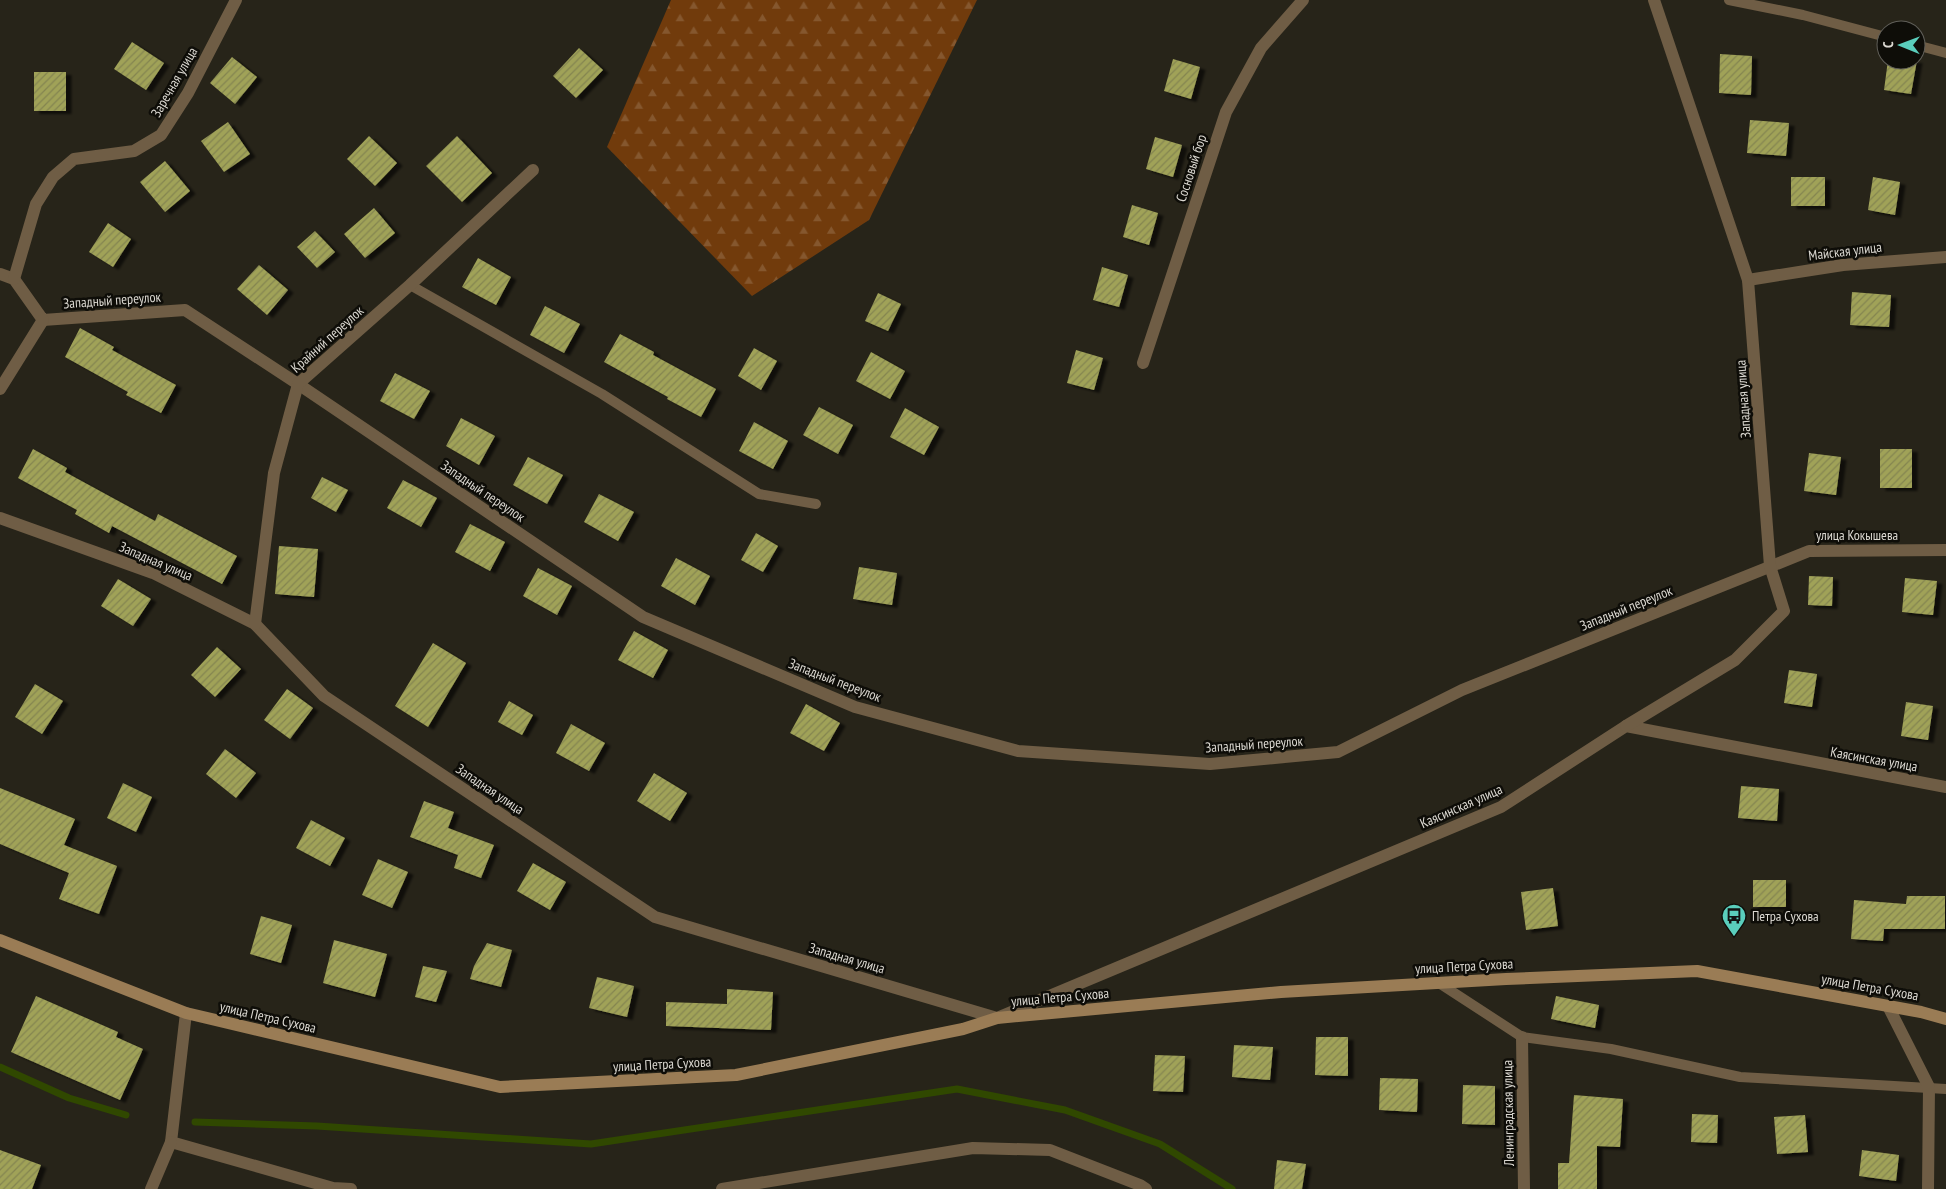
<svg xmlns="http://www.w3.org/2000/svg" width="1946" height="1189" font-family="'PT Sans Narrow',sans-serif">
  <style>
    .forest { fill: url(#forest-firs) }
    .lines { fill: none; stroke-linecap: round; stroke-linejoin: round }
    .stream { stroke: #304800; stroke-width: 7 }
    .building { fill: url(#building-hatch); filter: url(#shadow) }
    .lane { stroke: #6f5d45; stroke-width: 10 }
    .street { stroke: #6f5d45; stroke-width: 12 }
    .secondary { stroke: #9a7c55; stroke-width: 12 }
    .labels { text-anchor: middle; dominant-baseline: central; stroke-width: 5; stroke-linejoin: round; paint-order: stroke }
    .street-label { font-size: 14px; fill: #dcd9d2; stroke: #0e0d08 }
    .poi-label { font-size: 14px; fill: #dcd9d2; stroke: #0e0d08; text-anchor: start }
  </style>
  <defs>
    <pattern id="forest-firs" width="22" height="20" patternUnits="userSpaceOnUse" patternTransform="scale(1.25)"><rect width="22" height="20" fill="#713b0c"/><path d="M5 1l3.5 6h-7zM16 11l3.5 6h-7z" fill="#85572e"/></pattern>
    <pattern id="building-hatch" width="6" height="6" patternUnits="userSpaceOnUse" patternTransform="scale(1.25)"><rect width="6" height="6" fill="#a0a258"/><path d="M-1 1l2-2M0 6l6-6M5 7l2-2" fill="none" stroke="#848550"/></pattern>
    <filter id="shadow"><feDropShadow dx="5.5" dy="3" stdDeviation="1" flood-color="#0009"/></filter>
  </defs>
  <rect width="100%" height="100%" fill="#272419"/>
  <!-- forest -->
  <polygon class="forest" points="671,0 977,0 869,220 752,296 607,147"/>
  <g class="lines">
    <!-- stream -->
    <g class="stream">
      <polyline points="0,1067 69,1098 126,1115"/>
      <polyline points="195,1122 317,1126 591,1144 957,1089 1065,1110 1160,1144 1232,1189"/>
    </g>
  </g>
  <!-- building -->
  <g class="building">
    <polygon points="132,42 164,63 146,90 114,69"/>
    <polygon points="579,48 603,70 576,98 553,76"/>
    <polygon points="1720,54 1752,56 1751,95 1719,93"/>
    <polygon points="232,57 257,77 235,104 210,83"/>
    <polygon points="1173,59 1200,67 1191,99 1164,91"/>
    <polygon points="1888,60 1917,60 1911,94 1884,90"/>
    <rect x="34" y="72" width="32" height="39"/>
    <polygon points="1750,120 1789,123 1786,156 1747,153"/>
    <polygon points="228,122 250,154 224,172 201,141"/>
    <polygon points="369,136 397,163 375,186 347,159"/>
    <polygon points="457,136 492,173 462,202 426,166"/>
    <polygon points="1155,137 1182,145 1173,177 1146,169"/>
    <polygon points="165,161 190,191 165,212 140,182"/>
    <rect x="1791" y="177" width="34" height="29"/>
    <polygon points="1873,177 1900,182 1895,215 1868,210"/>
    <polygon points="1132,205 1158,213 1149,245 1123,237"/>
    <polygon points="374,208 395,233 365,258 344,234"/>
    <polygon points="108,223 131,239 113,267 89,252"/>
    <polygon points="315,231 335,252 317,268 297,247"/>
    <polygon points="478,258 511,277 496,305 462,287"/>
    <polygon points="259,265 288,290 267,315 237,289"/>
    <polygon points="1102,267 1128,275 1119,307 1093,300"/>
    <polygon points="1852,292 1891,295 1889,327 1850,325"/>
    <polygon points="878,293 901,304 888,331 865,321"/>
    <polygon points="545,306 580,324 564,353 530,335"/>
    <polygon points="80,328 114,347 112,350 176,385 161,413 126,395 128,392 65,357"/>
    <polygon points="620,334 654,352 653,355 716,389 701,417 667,399 668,397 604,362"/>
    <polygon points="754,348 777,361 761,390 738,376"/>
    <polygon points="1076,350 1103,358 1094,390 1067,383"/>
    <polygon points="871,352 905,371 890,399 856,381"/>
    <polygon points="395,373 430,391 414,419 380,401"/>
    <polygon points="819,407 853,425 838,454 803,435"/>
    <polygon points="905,408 939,427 924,455 890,437"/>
    <polygon points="461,418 495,436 479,465 446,446"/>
    <polygon points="754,422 788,441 773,469 739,451"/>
    <polygon points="33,449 67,468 65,472 155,521 158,514 237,556 222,584 112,526 109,533 75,514 77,510 18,478"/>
    <rect x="1880" y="449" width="32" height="39"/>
    <polygon points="1809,453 1841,457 1836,495 1804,491"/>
    <polygon points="528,457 563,475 547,504 513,485"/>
    <polygon points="322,477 348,490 336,512 311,498"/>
    <polygon points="403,480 437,498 421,527 387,508"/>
    <polygon points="599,494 634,512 618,541 584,522"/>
    <polygon points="470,524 505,542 490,571 455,552"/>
    <polygon points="756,533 778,546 763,572 741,560"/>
    <polygon points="279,546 318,549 314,597 275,594"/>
    <polygon points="676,558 710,576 695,605 661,586"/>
    <polygon points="859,567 897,573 892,605 853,599"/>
    <polygon points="538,568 572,586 557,615 523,596"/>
    <polygon points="1809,576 1833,577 1832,606 1808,605"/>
    <polygon points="1905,578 1937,581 1933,615 1902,612"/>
    <polygon points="118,579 151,599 133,626 101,606"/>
    <polygon points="634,631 668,650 653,678 618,660"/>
    <polygon points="433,643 466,663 428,727 395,706"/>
    <polygon points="217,647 241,669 215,697 191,675"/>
    <polygon points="1789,670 1817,674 1812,707 1784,703"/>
    <polygon points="35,684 63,701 42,734 15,717"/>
    <polygon points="287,689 313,708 290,739 264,720"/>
    <polygon points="509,701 533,715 522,735 498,722"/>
    <polygon points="1906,702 1933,706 1928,740 1901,736"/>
    <polygon points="806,704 840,723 824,751 790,733"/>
    <polygon points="571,724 605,743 589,771 556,753"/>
    <polygon points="225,749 256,773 236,798 206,774"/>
    <polygon points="654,773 687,793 670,821 637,801"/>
    <polygon points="123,783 152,797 136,832 107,818"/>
    <polygon points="1741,786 1779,789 1777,821 1738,818"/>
    <polygon points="0,788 75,819 64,845 117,866 99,914 59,899 69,873 0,844"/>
    <polygon points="424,801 454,812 448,828 494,845 481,878 454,868 458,855 410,837"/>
    <polygon points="311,820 345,838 330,866 296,848"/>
    <polygon points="378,859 408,872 392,908 362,895"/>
    <polygon points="533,863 566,882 550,910 517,891"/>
    <rect x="1753" y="880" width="33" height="27"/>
    <polygon points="1553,888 1558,926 1526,930 1521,892"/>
    <polygon points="1907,896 1945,896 1945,929 1884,929 1883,941 1851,939 1854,900 1906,904"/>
    <polygon points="261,916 292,925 281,963 250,954"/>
    <polygon points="334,940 387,954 375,997 323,983"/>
    <polygon points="487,943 512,950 501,987 470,979 474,966"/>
    <polygon points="423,966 447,971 436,1002 415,997"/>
    <polygon points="597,977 634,986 627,1017 589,1008"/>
    <polygon points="727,989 773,992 771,1030 666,1026 666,1002 727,1004"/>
    <polygon points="36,996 118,1032 116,1037 143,1049 120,1100 11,1052"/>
    <polygon points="1556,996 1599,1005 1595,1028 1551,1019"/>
    <polygon points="1316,1037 1348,1037 1348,1076 1315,1075"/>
    <polygon points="1234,1045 1273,1047 1270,1080 1232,1077"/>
    <polygon points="1155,1055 1185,1056 1183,1092 1153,1091"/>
    <polygon points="1380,1078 1418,1079 1417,1112 1379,1110"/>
    <polygon points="1463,1085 1495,1086 1495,1125 1462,1124"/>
    <polygon points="1574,1095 1623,1099 1620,1147 1597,1146 1597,1189 1558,1189 1558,1163 1569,1163"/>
    <polygon points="1692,1114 1718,1115 1717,1143 1691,1142"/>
    <polygon points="1805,1115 1808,1152 1777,1154 1774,1117"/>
    <polygon points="0,1150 41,1165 32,1189 0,1189"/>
    <polygon points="1862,1150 1899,1155 1896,1181 1859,1176"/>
    <polygon points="1277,1160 1306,1164 1302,1189 1274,1189"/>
  </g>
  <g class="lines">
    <!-- lane -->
    <g class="lane">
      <polyline points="1729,0 1803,15 1886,37"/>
      <polyline points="1916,45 1946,53"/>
      <polyline points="410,285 602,394 759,494 816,504"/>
      <polyline points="1439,983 1522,1037 1611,1049 1740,1077 1946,1089"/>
    </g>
    <!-- street -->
    <g class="street">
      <polyline points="0,274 14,279 43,320 185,310 298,384 643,617 855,707 1018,751 1210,764 1338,752 1462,690 1809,551 1946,550"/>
      <polyline points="14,279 36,204 53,177 74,159 134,151 161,135 188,93 236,0"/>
      <polyline points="1748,280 1843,265 1946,257"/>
      <polyline points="1143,363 1226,112 1261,48 1303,0"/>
      <polyline points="0,389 43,320"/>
      <polyline points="0,518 153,573 255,624 324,696 655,917 997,1018 1501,807 1626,726 1946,787"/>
      <polyline points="255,624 274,473 298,384 410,285 533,170"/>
      <polyline points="1626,726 1735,660 1784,611 1770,566 1748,280 1654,0"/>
      <polyline points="1888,1006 1929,1087 1928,1189"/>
      <polyline points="186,1013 171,1142 333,1188 351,1189"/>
      <polyline points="1522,1037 1524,1189"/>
      <polyline points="151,1189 171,1142"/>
      <polyline points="722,1189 973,1148 1050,1150 1140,1185 1146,1189"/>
    </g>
    <!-- secondary -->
    <polyline class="secondary" points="0,940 186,1013 500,1087 736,1075 963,1029 997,1018 1281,992 1506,979 1697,971 1921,1012 1946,1019"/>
  </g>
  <!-- icons -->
  <defs>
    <symbol id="bus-pin" viewBox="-11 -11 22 30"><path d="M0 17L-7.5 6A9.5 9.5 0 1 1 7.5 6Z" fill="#5acebc" stroke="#0e0d08"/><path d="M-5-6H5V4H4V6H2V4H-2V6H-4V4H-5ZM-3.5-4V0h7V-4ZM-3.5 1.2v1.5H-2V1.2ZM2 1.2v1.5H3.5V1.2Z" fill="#111"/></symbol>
  </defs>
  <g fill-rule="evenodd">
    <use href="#bus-pin" x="1720" y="902" width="28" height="38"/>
  </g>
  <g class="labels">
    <!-- street labels -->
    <g class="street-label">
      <text transform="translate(174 82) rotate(-60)">Заречная улица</text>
      <text transform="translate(1191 168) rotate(-72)">Сосновый бор</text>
      <text transform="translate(1845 251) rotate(-7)">Майская улица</text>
      <text transform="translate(112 300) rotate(-4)">Западный переулок</text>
      <text transform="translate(327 339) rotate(-42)">Крайний переулок</text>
      <text transform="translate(1743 399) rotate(-94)">Западная улица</text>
      <text transform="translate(483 491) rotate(34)">Западный переулок</text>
      <text x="1857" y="535">улица Кокышева</text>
      <text transform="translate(156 561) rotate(23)">Западная улица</text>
      <text transform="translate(1626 608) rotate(-22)">Западный переулок</text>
      <text transform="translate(835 680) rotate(21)">Западный переулок</text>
      <text transform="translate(1254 744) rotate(-4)">Западный переулок</text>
      <text transform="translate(1874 759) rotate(10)">Каясинская улица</text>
      <text transform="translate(490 789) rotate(34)">Западная улица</text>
      <text transform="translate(1461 806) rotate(-24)">Каясинская улица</text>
      <text transform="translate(847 958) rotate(16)">Западная улица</text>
      <text transform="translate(1464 966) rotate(-3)">улица Петра Сухова</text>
      <text transform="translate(1870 987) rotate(10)">улица Петра Сухова</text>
      <text transform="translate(1060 997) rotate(-5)">улица Петра Сухова</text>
      <text transform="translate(268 1017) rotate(13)">улица Петра Сухова</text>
      <text transform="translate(662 1064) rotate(-3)">улица Петра Сухова</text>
      <text transform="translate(1508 1113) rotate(-91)">Ленинградская улица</text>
    </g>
    <!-- poi labels -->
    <g class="poi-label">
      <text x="1752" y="916">Петра Сухова</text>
    </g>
  </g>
  <!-- north arrow -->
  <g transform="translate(1901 45) rotate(271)"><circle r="24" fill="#0e0d08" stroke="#605f59"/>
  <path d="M0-4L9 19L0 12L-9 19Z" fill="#5acebc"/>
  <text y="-8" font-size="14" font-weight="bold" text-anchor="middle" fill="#dcd9d2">С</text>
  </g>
</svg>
